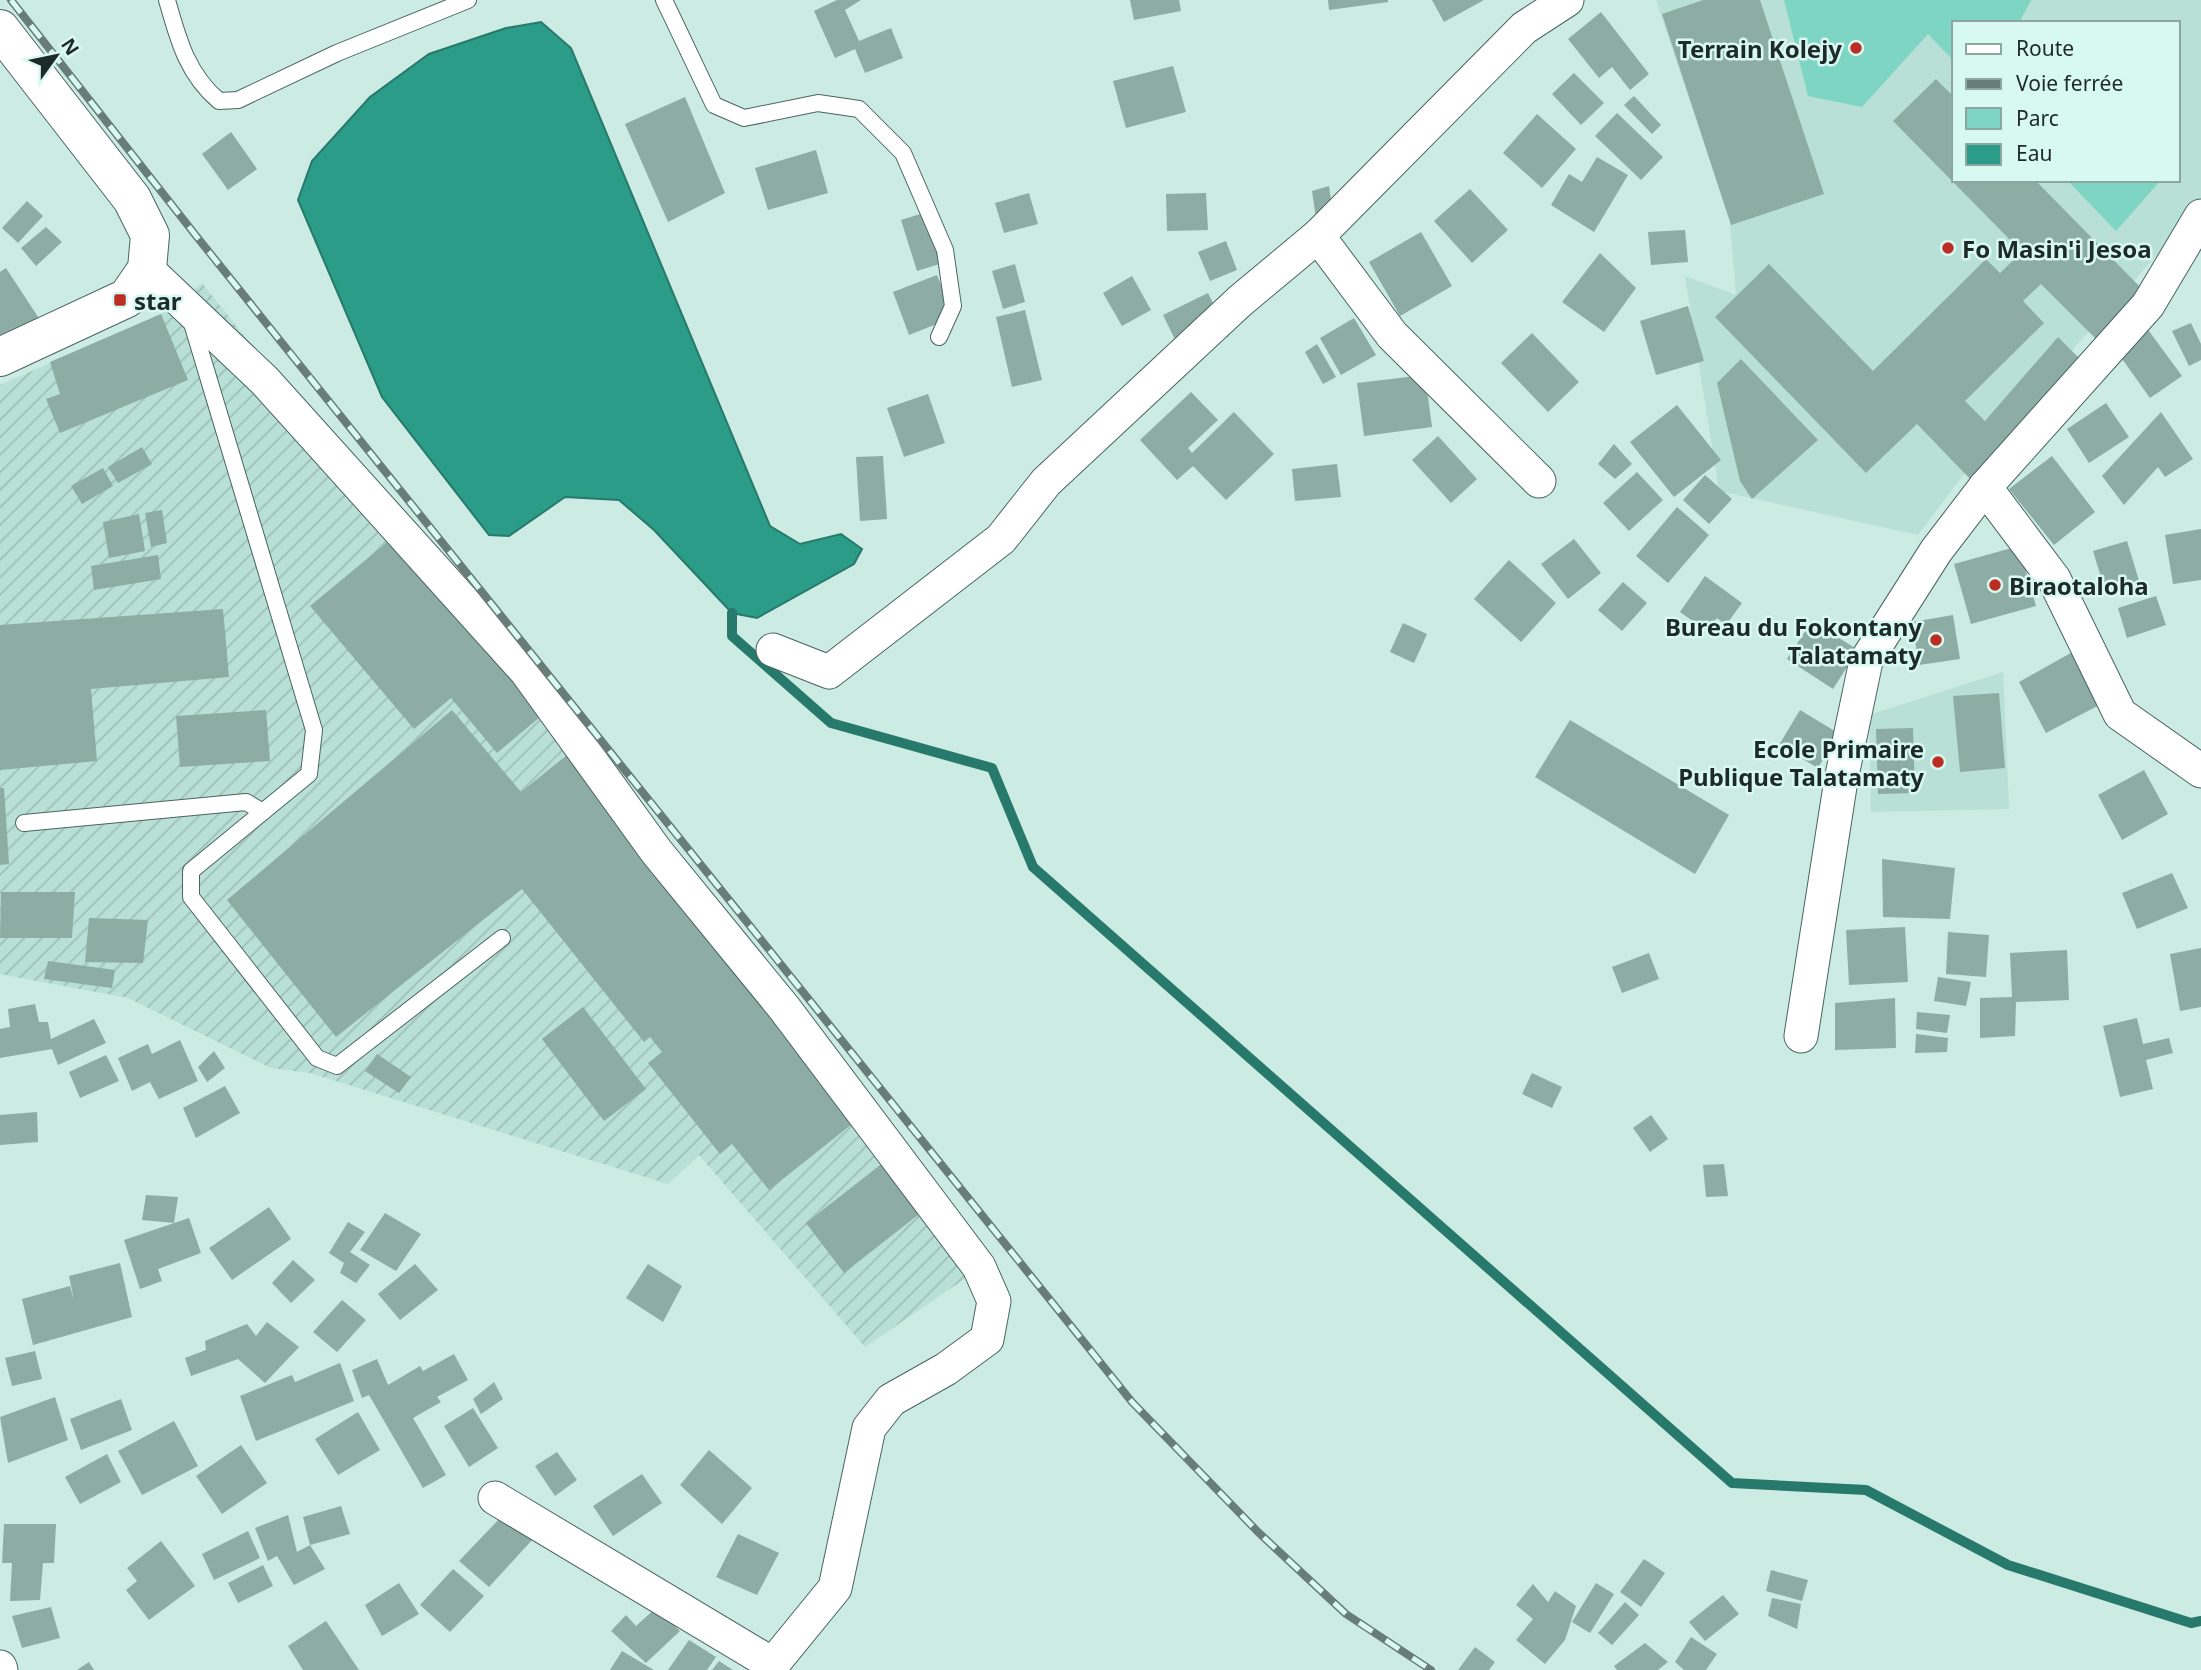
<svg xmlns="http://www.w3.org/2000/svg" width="2201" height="1670" font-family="'Noto Sans',sans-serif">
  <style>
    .built { fill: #b8e0d6; fill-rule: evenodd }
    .industrial { fill: url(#industrial-furrows) }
    .green { fill: #7fd5c3 }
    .water { fill: #2b9c88; stroke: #277a6b; stroke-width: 2 }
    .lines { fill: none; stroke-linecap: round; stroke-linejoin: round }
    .stream { stroke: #277a6b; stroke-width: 10 }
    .building { fill: #8daca4 }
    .service-casing { stroke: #49655f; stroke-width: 18 }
    .minor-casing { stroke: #49655f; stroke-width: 35 }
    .tertiary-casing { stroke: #49655f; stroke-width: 40 }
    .service { stroke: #fff; stroke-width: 16 }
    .minor { stroke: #fff; stroke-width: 33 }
    .tertiary { stroke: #fff; stroke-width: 38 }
    .rail-casing { stroke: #687d78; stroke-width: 8 }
    .rail { stroke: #d8f9f1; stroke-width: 5; stroke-dasharray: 16; stroke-linecap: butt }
    .poi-dot { fill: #bc2e24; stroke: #d8f9f1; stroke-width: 2.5 }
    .labels { text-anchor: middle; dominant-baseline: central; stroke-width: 5; stroke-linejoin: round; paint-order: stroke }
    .poi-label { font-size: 24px; font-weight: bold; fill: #1e2a27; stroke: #d8f9f1; text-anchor: end }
  </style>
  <defs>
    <pattern id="industrial-furrows" width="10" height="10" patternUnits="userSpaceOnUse" patternTransform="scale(1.75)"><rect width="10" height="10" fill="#b8e0d6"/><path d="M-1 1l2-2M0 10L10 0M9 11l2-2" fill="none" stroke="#9ec0b8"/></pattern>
  </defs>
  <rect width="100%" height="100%" fill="#cbebe3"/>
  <!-- built -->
  <g class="built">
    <path d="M1656,0H2201V205L1973,462L1918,535L1719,491L1685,276L1736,295L1730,221ZM1954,23H2178V180H1954Z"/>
    <polygon points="2003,672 2009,809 1871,812 1869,715"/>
  </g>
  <!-- industrial -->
  <polygon class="industrial" points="202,283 489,642 982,1267 865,1347 699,1155 668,1184 310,1073 271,1068 128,998 0,974 0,385 161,314"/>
  <!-- green -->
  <g class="green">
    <polygon points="1784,0 2031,0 2019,23 1954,23 1954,61 1928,34 1862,107 1808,96"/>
    <polygon points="2067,180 2161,180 2116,231"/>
  </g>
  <!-- water -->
  <polygon class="water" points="541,22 571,48 770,526 800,544 841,534 862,549 854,564 757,618 732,613 654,530 619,500 565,497 509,536 489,535 382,397 298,200 312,161 370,97 429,54 506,28"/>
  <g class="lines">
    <!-- stream -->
    <polyline class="stream" points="732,613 732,636 831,723 992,768 1033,867 1732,1483 1866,1490 2008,1565 2191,1623 2201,1621"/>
  </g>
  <!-- building -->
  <g class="building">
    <polygon points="837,0 861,0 845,10 859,41 891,28 903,58 865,73 855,49 835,58 814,11"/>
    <polygon points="1130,0 1179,0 1181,11 1134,20"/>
    <polygon points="1328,0 1388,0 1388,2 1329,10"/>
    <polygon points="1432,0 1484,0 1444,22"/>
    <polygon points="1703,0 1760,0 1824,194 1731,225 1662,14"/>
    <polygon points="1601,12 1649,74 1630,90 1612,67 1599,78 1568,39"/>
    <polygon points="1173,66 1186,112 1126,128 1113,81"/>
    <polygon points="1574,73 1604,103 1581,125 1552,94"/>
    <polygon points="1936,79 1954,97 1954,180 2035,180 2145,292 2096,339 2041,284 2023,301 2044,323 1965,401 1985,421 2058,337 2082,361 1973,482 1917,424 1866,473 1715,317 1769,264 1873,371 1986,259 2000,273 2022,252 1893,121"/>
    <polygon points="1634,96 1661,125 1652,134 1624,105"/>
    <polygon points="685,97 725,193 668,222 625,124"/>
    <polygon points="1617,113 1663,157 1641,180 1595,136"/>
    <polygon points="1537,114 1576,149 1542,188 1503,153"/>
    <polygon points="231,132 257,169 228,190 202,154"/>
    <polygon points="816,150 828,193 768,210 755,168"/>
    <polygon points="1597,157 1628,175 1594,232 1551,205 1569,174 1582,182"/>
    <polygon points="1329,186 1333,213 1316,218 1312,191"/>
    <polygon points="1470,189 1508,230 1472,263 1434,221"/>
    <polygon points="1029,193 1038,224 1004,233 995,203"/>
    <polygon points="1206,193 1208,230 1167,231 1166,194"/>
    <polygon points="27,201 43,216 18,243 2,228"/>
    <polygon points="933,210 949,261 917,271 901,220"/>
    <polygon points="46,227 62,242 36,266 21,248"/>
    <polygon points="1685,230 1688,262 1651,265 1648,232"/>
    <polygon points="1421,232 1452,286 1400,316 1369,262"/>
    <polygon points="1226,241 1237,270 1210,281 1198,252"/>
    <polygon points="1600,253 1636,288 1604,332 1562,302"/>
    <polygon points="1015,264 1025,302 1003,309 992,271"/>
    <polygon points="6,268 44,326 0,355 0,272"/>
    <polygon points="937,275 954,317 909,335 893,292"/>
    <polygon points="1132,276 1151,310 1122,326 1103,293"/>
    <polygon points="1208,293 1229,336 1184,358 1163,315"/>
    <polygon points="1688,306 1704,361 1656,375 1640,321"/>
    <polygon points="1025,310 1042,380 1012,387 996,317"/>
    <polygon points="161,314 188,380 60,433 46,399 60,394 50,362"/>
    <polygon points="1354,318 1376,355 1341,375 1320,338"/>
    <polygon points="2191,323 2201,344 2201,360 2189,366 2172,331"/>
    <polygon points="2146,327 2182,376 2150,398 2115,349"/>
    <polygon points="1532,333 1579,382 1548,412 1501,363"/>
    <polygon points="1317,344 1336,377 1323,384 1305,352"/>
    <polygon points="1741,359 1818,440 1752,499 1740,481 1717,383"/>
    <polygon points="1425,375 1432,427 1364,436 1357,383"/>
    <polygon points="1191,392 1218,420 1188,448 1192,453 1234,412 1274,454 1226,500 1193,466 1177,480 1140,440"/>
    <polygon points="928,394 945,443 904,457 887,408"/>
    <polygon points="2106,403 2129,437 2089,463 2067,429"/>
    <polygon points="1677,405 1721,460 1674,497 1630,442"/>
    <polygon points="2161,412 2193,459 2165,477 2158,467 2124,505 2102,476"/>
    <polygon points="1438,436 1477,479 1451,503 1412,460"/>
    <polygon points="1614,444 1632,464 1615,479 1598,464"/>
    <polygon points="142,447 152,464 118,483 108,467"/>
    <polygon points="883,456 887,519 860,521 856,457"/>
    <polygon points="2052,456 2095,512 2054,545 2009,489"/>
    <polygon points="1337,464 1341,497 1295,501 1292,469"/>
    <polygon points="103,468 113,486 82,504 71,486"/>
    <polygon points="1637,472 1663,500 1629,531 1603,503"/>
    <polygon points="1705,475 1732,499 1709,524 1683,500"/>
    <polygon points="1677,507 1709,535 1668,583 1636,556"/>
    <polygon points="162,510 167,543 151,547 145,513"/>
    <polygon points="139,514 145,551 109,558 103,522"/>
    <polygon points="2201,529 2201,580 2173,584 2165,535"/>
    <polygon points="391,539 482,648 489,642 547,711 497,753 451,698 414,729 310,606"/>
    <polygon points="1574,539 1601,573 1568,599 1541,564"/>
    <polygon points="2127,541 2140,584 2106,594 2093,551"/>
    <polygon points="2019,546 2036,606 1971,624 1954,564"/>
    <polygon points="158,555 161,579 94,590 91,566"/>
    <polygon points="1509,560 1556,603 1521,642 1474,599"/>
    <polygon points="1705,576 1742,603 1726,625 1717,618 1707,631 1680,612"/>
    <polygon points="1623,582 1647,603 1622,631 1598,610"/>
    <polygon points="2156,596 2166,625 2127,638 2118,608"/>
    <polygon points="223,609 229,677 91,689 97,761 0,770 0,625"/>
    <polygon points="1953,615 1960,659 1919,665 1912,622"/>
    <polygon points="1812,621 1858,650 1833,689 1787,659"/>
    <polygon points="1403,623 1427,634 1414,663 1390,652"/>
    <polygon points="2076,650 2105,702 2046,733 2019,682"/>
    <polygon points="1999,693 2005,768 1960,772 1953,696"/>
    <polygon points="266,710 270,761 180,767 176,716"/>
    <polygon points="452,710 521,792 567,755 827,1071 816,1079 852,1124 769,1190 732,1144 720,1154 648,1063 662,1052 650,1037 644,1042 522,889 336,1037 227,900"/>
    <polygon points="1800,710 1838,733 1818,768 1779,745"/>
    <polygon points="1570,720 1729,815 1695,874 1535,777"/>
    <polygon points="1913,728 1915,793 1878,794 1876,729"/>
    <polygon points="2144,770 2168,814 2122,840 2098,795"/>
    <polygon points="0,788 4,788 9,864 0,865"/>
    <polygon points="1882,859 1955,868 1950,919 1883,917"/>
    <polygon points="2172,873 2188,908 2137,929 2122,893"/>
    <polygon points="1,892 75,892 72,938 0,938"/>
    <polygon points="89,918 148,920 143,963 85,962"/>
    <polygon points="1905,927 1908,982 1849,985 1846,930"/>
    <polygon points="1948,932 1989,935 1986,977 1946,974"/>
    <polygon points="2201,948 2201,1007 2180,1011 2170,954"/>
    <polygon points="2067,950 2069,1000 2016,1002 2015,1036 1980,1038 1980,998 2012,997 2010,953"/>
    <polygon points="1649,953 1659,979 1622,993 1612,967"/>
    <polygon points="48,961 115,970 112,988 44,979"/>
    <polygon points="1938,977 1971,982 1966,1006 1934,1001"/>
    <polygon points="1895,998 1896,1048 1835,1050 1835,1003"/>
    <polygon points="35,1004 39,1022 48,1022 51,1039 94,1019 106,1043 58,1065 52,1049 0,1058 0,1029 10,1027 8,1009"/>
    <polygon points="583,1007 646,1089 604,1121 542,1039"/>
    <polygon points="1917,1012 1950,1015 1947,1033 1916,1029"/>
    <polygon points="2137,1018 2143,1044 2169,1038 2173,1053 2146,1060 2153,1089 2120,1097 2103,1026"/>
    <polygon points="1916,1034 1948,1038 1947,1052 1915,1053"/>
    <polygon points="180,1040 198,1081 159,1099 150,1082 132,1091 118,1058 148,1044 152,1054"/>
    <polygon points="214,1051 225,1068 207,1082 198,1067"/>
    <polygon points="377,1054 411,1077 399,1093 365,1071"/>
    <polygon points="106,1055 119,1081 80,1098 69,1072"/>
    <polygon points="1532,1073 1562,1087 1552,1108 1522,1094"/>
    <polygon points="225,1086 240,1113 196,1138 183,1108"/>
    <polygon points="37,1112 38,1142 0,1145 0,1115"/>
    <polygon points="1651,1115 1668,1139 1650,1152 1633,1128"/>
    <polygon points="884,1162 923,1211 844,1273 806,1223"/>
    <polygon points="1724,1164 1728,1196 1706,1197 1703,1165"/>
    <polygon points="146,1195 178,1197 174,1223 142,1220"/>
    <polygon points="269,1207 291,1239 232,1280 209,1248"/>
    <polygon points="385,1213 421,1234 396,1271 360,1250"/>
    <polygon points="189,1218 201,1253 158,1269 162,1281 140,1289 124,1240"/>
    <polygon points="348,1222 365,1232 350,1252 370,1265 356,1283 340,1273 344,1263 329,1253"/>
    <polygon points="293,1260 315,1280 291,1303 272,1283"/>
    <polygon points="120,1263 132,1317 33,1345 22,1299 70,1286 74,1300 69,1276"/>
    <polygon points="415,1264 438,1290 400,1320 378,1294"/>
    <polygon points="648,1264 682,1286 663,1322 626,1298"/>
    <polygon points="342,1300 366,1320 337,1352 313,1332"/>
    <polygon points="267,1322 299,1347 265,1383 238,1359 191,1376 185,1358 206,1350 205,1341 247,1324 256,1336"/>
    <polygon points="35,1351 42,1379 12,1386 5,1358"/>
    <polygon points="454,1354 468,1380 437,1397 441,1402 413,1418 446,1475 423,1488 369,1395 362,1398 352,1370 377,1359 388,1385 420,1366 423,1371"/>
    <polygon points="340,1363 354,1401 256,1441 240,1396 292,1375 295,1382"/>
    <polygon points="494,1382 503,1399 481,1414 473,1399"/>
    <polygon points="55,1397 68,1440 8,1463 0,1417"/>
    <polygon points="121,1399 132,1430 81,1450 70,1419"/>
    <polygon points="473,1408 498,1448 469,1467 444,1426"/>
    <polygon points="358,1412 380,1450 338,1475 315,1439"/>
    <polygon points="174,1421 198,1466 142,1495 118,1451"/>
    <polygon points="241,1445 267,1483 222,1514 196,1476"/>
    <polygon points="709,1450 752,1488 722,1524 680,1485"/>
    <polygon points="557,1452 577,1480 555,1496 535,1466"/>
    <polygon points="107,1454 121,1482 80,1504 65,1477"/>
    <polygon points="642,1474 662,1503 613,1536 593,1506"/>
    <polygon points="341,1506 350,1534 310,1545 303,1517"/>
    <polygon points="504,1514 533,1539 489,1587 459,1561"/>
    <polygon points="288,1515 297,1552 310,1545 325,1569 294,1585 277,1556 268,1561 255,1528"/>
    <polygon points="4,1524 56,1524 54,1563 43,1563 40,1600 10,1601 12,1563 2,1563"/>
    <polygon points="248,1531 260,1558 214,1580 202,1554"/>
    <polygon points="738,1534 779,1553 757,1595 716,1577"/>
    <polygon points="161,1541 195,1586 149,1620 126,1590 137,1581 127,1568"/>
    <polygon points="1644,1559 1665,1573 1641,1607 1620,1592"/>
    <polygon points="263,1565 273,1586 238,1603 228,1583"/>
    <polygon points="453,1569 484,1596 450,1632 420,1605"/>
    <polygon points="1771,1570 1808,1580 1802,1601 1766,1591"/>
    <polygon points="399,1583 419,1614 382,1636 365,1605"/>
    <polygon points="1596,1583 1614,1594 1590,1633 1572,1622"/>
    <polygon points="1533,1584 1548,1602 1555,1591 1576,1606 1565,1640 1545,1664 1516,1640 1533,1619 1516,1605"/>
    <polygon points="1723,1595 1739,1614 1705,1641 1689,1622"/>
    <polygon points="1772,1598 1801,1604 1797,1629 1768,1616"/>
    <polygon points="1625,1602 1639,1615 1612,1645 1598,1633"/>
    <polygon points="51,1607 60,1638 22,1648 12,1616"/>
    <polygon points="656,1608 680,1631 646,1663 611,1631 626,1615 636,1626"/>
    <polygon points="326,1621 359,1670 303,1670 288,1646"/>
    <polygon points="1691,1637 1717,1654 1706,1670 1684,1670 1675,1662"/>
    <polygon points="689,1640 716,1657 707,1670 668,1670"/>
    <polygon points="1645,1643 1668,1662 1658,1670 1617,1670 1614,1666"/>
    <polygon points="1475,1647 1495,1662 1489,1670 1458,1670"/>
    <polygon points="622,1651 654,1670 610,1670"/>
    <polygon points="719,1661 733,1670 712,1670"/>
    <polygon points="89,1662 94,1670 77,1670"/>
  </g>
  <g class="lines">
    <defs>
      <g id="service">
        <path d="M167,0C178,39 187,74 219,101L238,100L337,53L468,0"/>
        <polyline points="664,0 714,105 744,118 818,103 859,109 903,153 945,250 953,306 939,337"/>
        <polyline points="191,320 314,730 309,774 191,871 191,897 317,1058 337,1066 502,938"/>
        <polyline points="24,823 246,802 263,812"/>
      </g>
      <g id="minor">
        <polyline points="1318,236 1392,335 1539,481"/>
        <polyline points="147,269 265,381 526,671 656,851 785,1009 979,1267 994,1301 987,1339 946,1369 891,1400 869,1428 835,1588 768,1670"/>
        <polyline points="1985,487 2054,579 2120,714 2201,771"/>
        <polyline points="773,650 829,672 1001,539 1046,482 1240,301 1318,236 1524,28 1567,0"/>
        <polyline points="1801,1036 1841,780 1866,661 1936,551 1985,487 2148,305 2201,216"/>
        <polyline points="495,1498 772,1664"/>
        <polyline points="0,1667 1,1670"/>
      </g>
      <polyline id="tertiary" points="0,29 132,199 150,235 147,269 127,298 0,357"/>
    </defs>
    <!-- service casing -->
    <use href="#service" class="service-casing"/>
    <!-- minor casing -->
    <use href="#minor" class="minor-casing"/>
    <!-- tertiary casing -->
    <use href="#tertiary" class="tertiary-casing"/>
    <!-- service -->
    <use href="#service" class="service"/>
    <!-- minor -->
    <use href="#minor" class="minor"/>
    <!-- tertiary -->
    <use href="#tertiary" class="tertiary"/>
    <defs>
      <polyline id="rail" points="11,0 197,237 1132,1402 1258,1532 1346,1614 1431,1670"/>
    </defs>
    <!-- rail casing -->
    <use href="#rail" class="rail-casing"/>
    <!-- rail -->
    <use href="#rail" class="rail"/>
  </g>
  <!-- markers -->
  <g class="poi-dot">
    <circle cx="1856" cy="48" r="7"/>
    <circle cx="1948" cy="248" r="7"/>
    <rect x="113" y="293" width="14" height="14" rx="3.5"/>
    <circle cx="1995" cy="585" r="7"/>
    <circle cx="1936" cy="640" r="7"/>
    <circle cx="1938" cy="762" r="7"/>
  </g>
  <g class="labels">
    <!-- poi labels -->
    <g class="poi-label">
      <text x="1842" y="48">Terrain Kolejy</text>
      <text x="1962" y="248" text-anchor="start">Fo Masin'i Jesoa</text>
      <text x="134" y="300" text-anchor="start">star</text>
      <text x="2009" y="585" text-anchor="start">Biraotaloha</text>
      <text x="1922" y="626">Bureau du Fokontany<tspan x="1922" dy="28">Talatamaty</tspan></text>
      <text x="1924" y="748">Ecole Primaire<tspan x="1924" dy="28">Publique Talatamaty</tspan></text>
    </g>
  </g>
  <!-- legend -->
  <rect x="1952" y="21" width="228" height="161" fill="#d8f9f1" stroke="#8ea6a0" stroke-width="2"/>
  <rect x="1966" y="44" width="35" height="10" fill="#ffffff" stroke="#8ea6a0" stroke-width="2"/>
  <text x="2016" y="56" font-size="21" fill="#1e2a27">Route</text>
  <rect x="1966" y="79" width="35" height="10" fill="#687d78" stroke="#8ea6a0" stroke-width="2"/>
  <text x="2016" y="91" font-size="21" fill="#1e2a27">Voie ferrée</text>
  <rect x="1966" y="108" width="35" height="21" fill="#7fd5c3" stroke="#8ea6a0" stroke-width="2"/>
  <text x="2016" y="126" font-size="21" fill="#1e2a27">Parc</text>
  <rect x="1966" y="144" width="35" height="21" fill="#2b9c88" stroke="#8ea6a0" stroke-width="2"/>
  <text x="2016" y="161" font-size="21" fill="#1e2a27">Eau</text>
  <!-- north arrow -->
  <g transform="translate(56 56) rotate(57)" stroke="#d8f9f1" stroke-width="5" paint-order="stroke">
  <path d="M0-5L12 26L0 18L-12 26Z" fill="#1e2a27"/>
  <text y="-10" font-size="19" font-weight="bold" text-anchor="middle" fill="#1e2a27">N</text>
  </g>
</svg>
